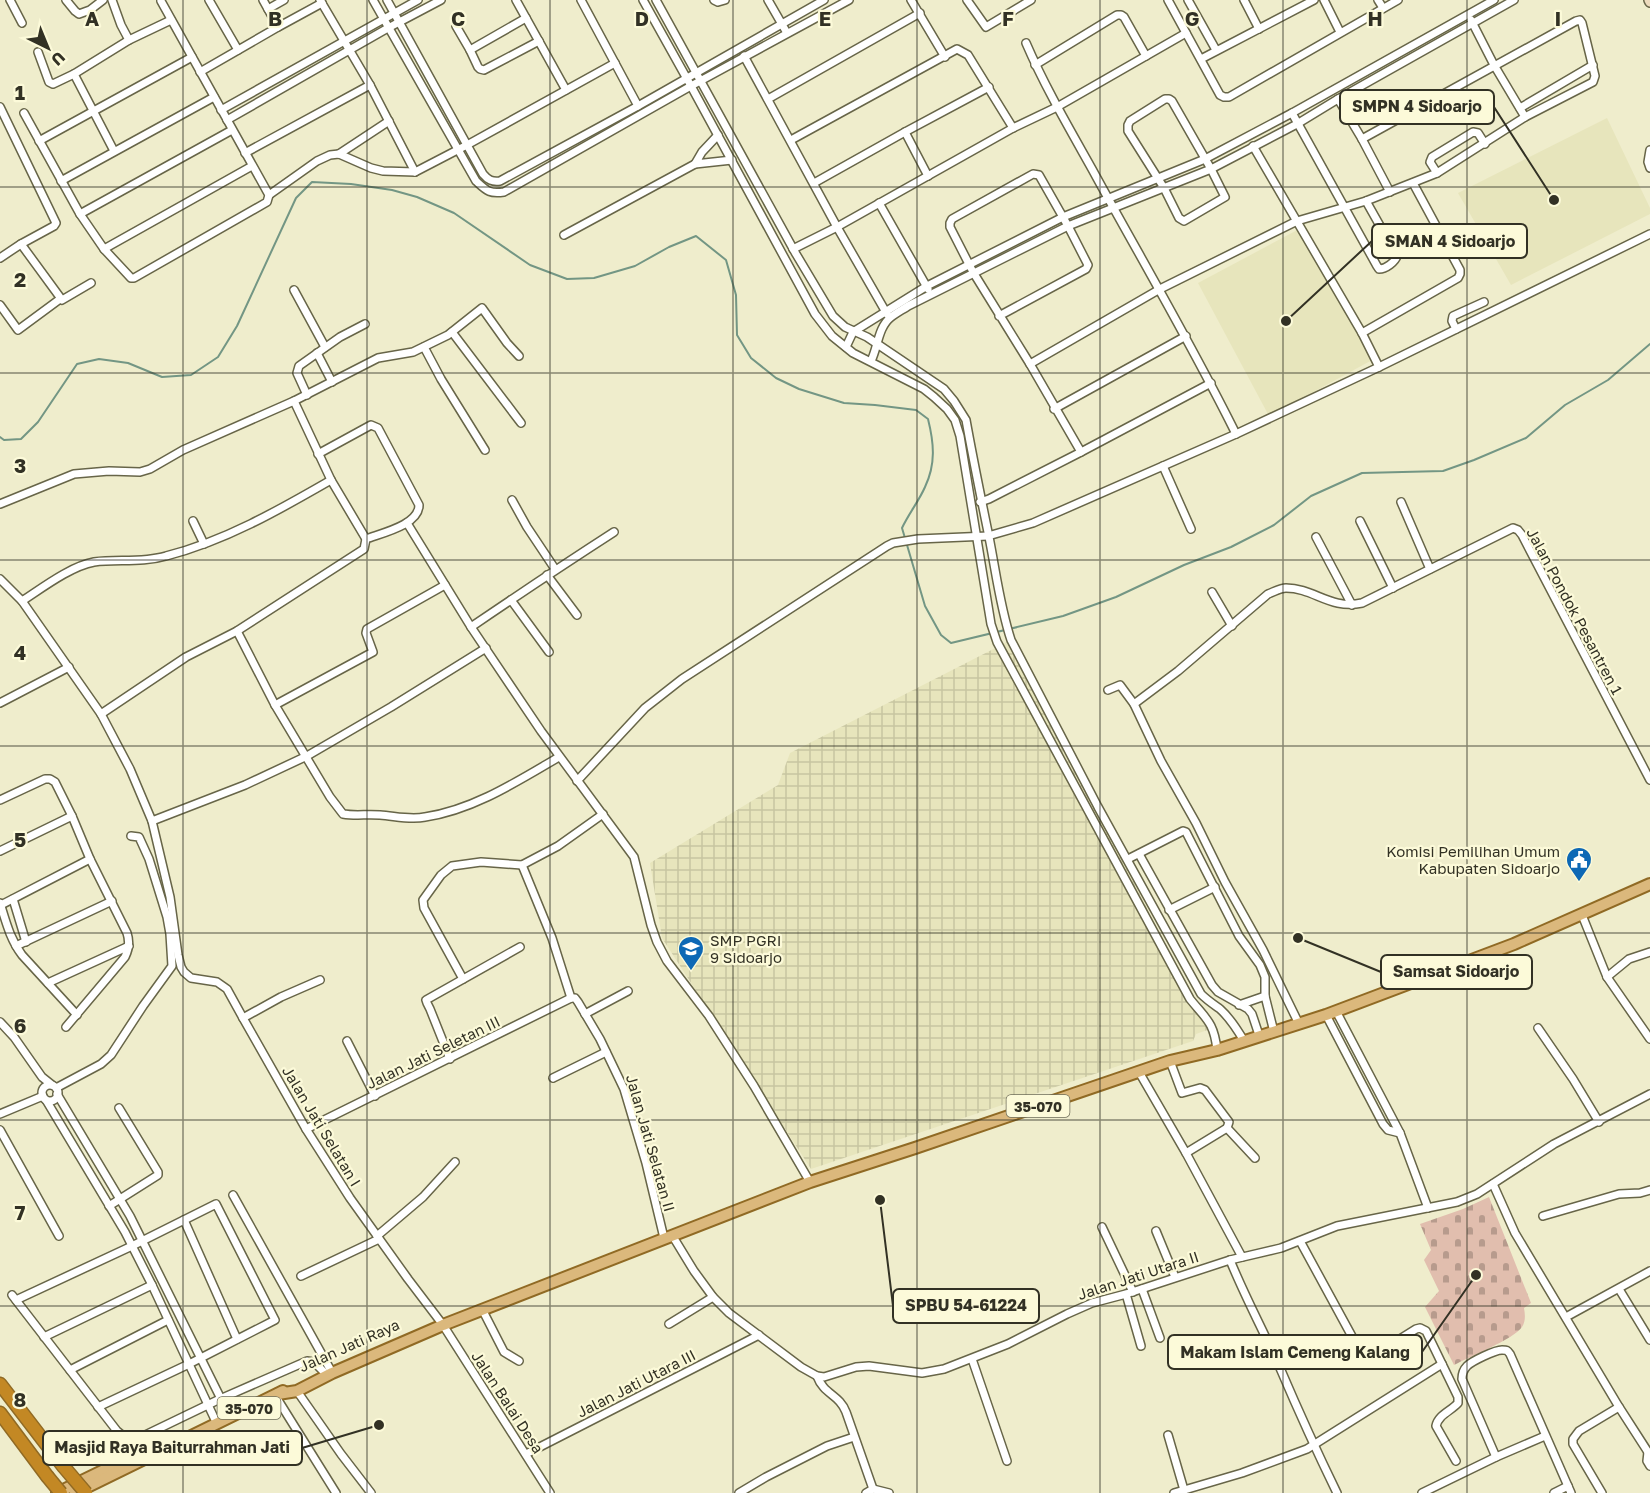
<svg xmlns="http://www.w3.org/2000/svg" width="1650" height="1493" font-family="'Golos Text',sans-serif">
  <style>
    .built { fill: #e7e5bc }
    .industrial { fill: url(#industrial-grid) }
    .cemetery { fill: url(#cemetery-stones) }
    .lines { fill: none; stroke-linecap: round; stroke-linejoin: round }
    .stream { stroke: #739684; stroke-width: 2 }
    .street-casing { stroke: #676548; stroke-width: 10 }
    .secondary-casing { stroke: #676548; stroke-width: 12 }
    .primary-casing { stroke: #906a24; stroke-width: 14 }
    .highway-casing { stroke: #906a24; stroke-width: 15 }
    .street { stroke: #fff; stroke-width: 7 }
    .secondary { stroke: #eddbbd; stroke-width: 9 }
    .primary { stroke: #dbb87c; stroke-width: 10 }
    .highway { stroke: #c38824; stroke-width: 12 }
    .highway-bridge-casing { stroke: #906a24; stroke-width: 15; stroke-linecap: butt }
    .highway-bridge { stroke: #c38824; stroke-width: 12 }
    .grid { fill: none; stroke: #323124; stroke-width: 1.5; stroke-opacity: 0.55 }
    .labels { text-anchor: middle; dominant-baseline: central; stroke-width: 4.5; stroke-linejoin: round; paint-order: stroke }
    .shield { fill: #fcfad9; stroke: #6f6d5a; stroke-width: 1.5 }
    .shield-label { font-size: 14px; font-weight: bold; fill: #323124 }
    .street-label { font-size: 15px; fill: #323124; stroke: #fcfad9 }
    .poi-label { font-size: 15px; fill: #323124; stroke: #fcfad9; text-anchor: end }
    .grid-label { font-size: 20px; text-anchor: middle; font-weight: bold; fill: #323124; stroke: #fcfad9; stroke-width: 4.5; stroke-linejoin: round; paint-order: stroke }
    .leader { fill: none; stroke: #323124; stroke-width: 2 }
    .callout-dot { fill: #323124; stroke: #fcfad9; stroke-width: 2 }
    .callout { fill: #fcfad9; stroke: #323124; stroke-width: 2 }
    .callout-label { font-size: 16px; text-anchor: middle; font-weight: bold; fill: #323124 }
  </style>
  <defs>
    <pattern id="industrial-grid" width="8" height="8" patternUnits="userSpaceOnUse" patternTransform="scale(1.5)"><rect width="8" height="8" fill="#e7e5bc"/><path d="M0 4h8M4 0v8" fill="none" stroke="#c7c5a1"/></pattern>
    <pattern id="cemetery-stones" width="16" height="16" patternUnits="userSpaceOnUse" patternTransform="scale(1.5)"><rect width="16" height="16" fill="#e1beae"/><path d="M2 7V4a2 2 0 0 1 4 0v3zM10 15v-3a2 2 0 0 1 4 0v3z" fill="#b79b8d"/></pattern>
  </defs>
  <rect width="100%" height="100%" fill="#efedcc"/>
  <!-- built -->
  <g class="built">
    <polygon points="1607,118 1650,208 1650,214 1511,285 1458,193"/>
    <polygon points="1303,227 1374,359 1269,416 1198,283"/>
  </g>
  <!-- industrial -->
  <polygon class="industrial" points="1011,640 1189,991 1213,1028 1196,1034 1193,1041 811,1169 662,938 650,863 778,785 790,753"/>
  <!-- cemetery -->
  <path class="cemetery" d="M1489,1197L1531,1303L1524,1308C1525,1314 1526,1321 1522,1327C1514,1339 1469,1357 1454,1365L1425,1307L1439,1291L1424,1260L1431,1250L1420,1224L1463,1209Z"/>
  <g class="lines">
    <!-- stream -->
    <path class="stream" d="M0,437L4,440L21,439L38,422L77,364L99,359L128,363L162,377L191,375L218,357L237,326L296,198L312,182L351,184L392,190L417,197L454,213L530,265L567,279L594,278L635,266L669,247L696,236L726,260L736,295L737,335L751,358L776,378L799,389L844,403L875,405L916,410L928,419C934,443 936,464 925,487C919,501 909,513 902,528L925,606L941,635L951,643L1063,616L1116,597L1184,565L1231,547L1274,525L1311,496L1362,473L1443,471L1474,460L1526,438L1565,405L1608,380L1650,344"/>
    <defs>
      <g id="street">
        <polyline points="10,0 22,23"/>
        <polyline points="66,0 75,11 79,14 90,10 103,0"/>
        <polyline points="112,0 121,25 129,40"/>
        <polyline points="209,0 238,50"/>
        <polyline points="263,0 278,27"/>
        <polyline points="320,0 370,85 415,172"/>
        <path d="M373,0L476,181C487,191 489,194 504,192L691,86L849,0"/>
        <path d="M387,0L483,174C488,180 492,182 500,181L638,106L824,0"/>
        <polyline points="516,0 566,90"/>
        <polyline points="581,0 638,106"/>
        <path d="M643,0L691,86L815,314L832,336L853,353L924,389L934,397L947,409L955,420L960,436L991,624L997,642L1190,999C1206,1019 1214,1022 1217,1050"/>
        <path d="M656,0L796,254L833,316L845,327L867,337L944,389L954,401L966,420C973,459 981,498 989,537C996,572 1000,607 1011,640L1098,807L1201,994C1207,1000 1213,1004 1220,1009C1230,1018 1237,1029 1244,1041"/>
        <polyline points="714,0 718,2 725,0"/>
        <polyline points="768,0 787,33"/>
        <polyline points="911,0 945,57"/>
        <polyline points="967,0 986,27 1031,0"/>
        <polyline points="1168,0 1220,95 1224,97 1229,97 1398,0"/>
        <polyline points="1188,0 1216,50"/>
        <polyline points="1244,0 1259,29"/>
        <polyline points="1324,0 1340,32"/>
        <polyline points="1378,0 1383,8"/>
        <polyline points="268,9 284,0"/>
        <polyline points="526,18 470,50 478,67 480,69 484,70 539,41"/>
        <polyline points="1471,20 1494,65 1525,117"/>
        <polyline points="456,26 470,50"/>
        <path d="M1026,43C1045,87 1069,128 1092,169C1140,257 1191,343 1236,434"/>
        <polyline points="38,52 49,82 53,84 74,74 129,40 171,20"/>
        <polyline points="744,56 837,227 887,314"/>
        <polyline points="1201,59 1314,0"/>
        <polyline points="1035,65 1117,15 1121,15 1124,17 1146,56"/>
        <polyline points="200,72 278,27 322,3"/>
        <polyline points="74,74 114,151"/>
        <polyline points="768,99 920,13"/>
        <polygon points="1165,99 1169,99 1172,101 1211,169 1225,197 1184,221 1179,218 1164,188 1128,131 1128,125 1130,121"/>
        <polyline points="1338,99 1362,139 1390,192"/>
        <polyline points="0,107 56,223 54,226 21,244 0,258"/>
        <polyline points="1520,108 1593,65"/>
        <polyline points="221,110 418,0"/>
        <polyline points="24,113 80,214 104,249 131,278 134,278 267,202 269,195 161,1"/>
        <path d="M1292,113L1377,266L1379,269C1386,269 1395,262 1397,256L1366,201"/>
        <polyline points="227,120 388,28 441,0"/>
        <polyline points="905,132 928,176"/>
        <polyline points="718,135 702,152 695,164 732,160"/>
        <polyline points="791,140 957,49 968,55 1013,128"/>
        <polyline points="39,141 192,57"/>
        <polyline points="1253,146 1362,333 1379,367"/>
        <polyline points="1650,150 1648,162 1650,168"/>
        <polyline points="245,153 370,85"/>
        <polyline points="339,154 389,121"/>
        <polyline points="1437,173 1430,162 1432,157 1473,132 1478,133 1485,144"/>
        <polyline points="61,181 214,97"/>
        <polyline points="814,183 905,132 989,87"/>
        <polyline points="269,195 317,161 330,155 339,154 371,168 383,171 415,172 467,145 615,63"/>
        <polyline points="879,203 928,289"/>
        <polyline points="80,214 232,130"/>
        <polyline points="564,235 695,164"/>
        <polyline points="21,244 62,300 91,283"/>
        <polyline points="104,249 252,166"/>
        <polyline points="793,249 837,227 1013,128 1057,107 1186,33"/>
        <polyline points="294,290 325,347"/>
        <polyline points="0,305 18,330 60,299"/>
        <polyline points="999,316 1086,269 1088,265 1068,226 1039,175 1033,174 952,219 950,223 950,227 973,272 1030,364 1081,452"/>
        <polyline points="1456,329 1452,321 1453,316 1484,302"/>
        <polyline points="452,332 521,423"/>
        <polyline points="1362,333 1458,278 1460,274 1460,270 1413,183"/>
        <polyline points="424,347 441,379 485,450"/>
        <polyline points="846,347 853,332 927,286 1063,217 1205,159 1292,113 1494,0"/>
        <polyline points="317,353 332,382"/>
        <path d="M871,361C878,347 878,327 891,317C896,313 902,310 908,306L1068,226L1211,169L1297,124L1338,99L1514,0"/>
        <polyline points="1030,364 1160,289 1297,221 1366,201 1437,173 1525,117 1593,82 1595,76 1582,23 1580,20 1576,21 1362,139"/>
        <polyline points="307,395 297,373 299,366 340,337 365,324"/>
        <polyline points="294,401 378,358 413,352 448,335 482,308 507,343 519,356"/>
        <polyline points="1054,409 1186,336"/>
        <polyline points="1163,466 1191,529"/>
        <polyline points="512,500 527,527 555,569"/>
        <polyline points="980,502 989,499 1081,452 1211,383"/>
        <polyline points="1401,502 1430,569"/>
        <polyline points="0,504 74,474 109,471 140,472 150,469 183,450 294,401 331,480 366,539"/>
        <polyline points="193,521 204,544"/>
        <polyline points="1360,521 1393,588"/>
        <polyline points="407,523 471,627 541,731 634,857 651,925 657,942 667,961 709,1016 754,1086 810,1182"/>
        <polyline points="1316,537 1352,605"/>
        <polyline points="547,575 577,615"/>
        <polyline points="0,579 22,601"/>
        <polyline points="1212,592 1232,626"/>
        <polyline points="511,600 549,652"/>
        <path d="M471,627C518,595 566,563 614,532"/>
        <path d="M237,631L275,705L330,797L343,814C355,816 367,814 380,815C395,816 410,820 425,817C473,810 518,781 559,757"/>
        <polyline points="486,648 391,707 307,756 245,785 152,821 170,897 178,955 181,967 184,972 191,978 217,982 227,989 243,1018 306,1129 350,1198 408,1279 443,1325 550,1493"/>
        <polyline points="1108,690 1120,685 1134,704 1161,761 1196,823 1225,882 1263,950 1299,1024"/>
        <polyline points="0,703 69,667"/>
        <path d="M1134,704L1178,671L1268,594C1274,592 1280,588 1286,588C1314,588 1330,610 1362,603L1513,528L1518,530L1522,535L1650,780"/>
        <polyline points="275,705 373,652 366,633 367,629 445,585"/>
        <path d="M101,714L186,657L237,631L364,549L366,539C382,533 419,525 419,505L378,428L371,425L318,454"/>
        <polyline points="577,781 645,708 682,679 887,546 893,543 918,539 988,536 1033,523 1236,434 1379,367 1650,234"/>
        <path d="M0,800L45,779H50L55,782L72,816L90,859L127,933C130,942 129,949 125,957L66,1027"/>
        <path d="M152,821L130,769L101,714L22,601C42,588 71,566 94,562C118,559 142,563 166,556C225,541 279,510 331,480"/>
        <polyline points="0,851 72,816"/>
        <polyline points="1139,854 1212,985 1218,992 1248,1009 1252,1014 1259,1035"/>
        <polyline points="1128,859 1183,831 1186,832 1239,936 1260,965 1265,977 1265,996 1274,1032"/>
        <polyline points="522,865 552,938 571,998"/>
        <polyline points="13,899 26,942"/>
        <path d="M0,903C6,922 10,939 22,955L77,1015"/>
        <polyline points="1,905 90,859"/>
        <polyline points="1169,910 1215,887"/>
        <polyline points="1582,915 1607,977 1650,1039"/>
        <polyline points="16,946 112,901"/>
        <polyline points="1607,977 1629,959 1650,952"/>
        <polyline points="463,979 424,908 423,900 441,875 452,866 481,862 522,865 558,846 603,814"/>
        <polyline points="48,983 129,946"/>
        <polyline points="571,998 575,998 578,1002 600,1039 624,1089 646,1163 664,1238"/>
        <polyline points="1239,1005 1265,996"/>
        <polyline points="1336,1011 1400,1133 1428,1208"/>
        <polyline points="585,1014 628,991"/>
        <polyline points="1326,1015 1383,1124 1388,1130 1400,1133"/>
        <polyline points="243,1018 281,997 320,980"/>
        <polyline points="0,1022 14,1037 42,1077 52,1085"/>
        <polyline points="1538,1028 1573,1079 1599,1122"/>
        <polyline points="347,1041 375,1096"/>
        <polyline points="450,1059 430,1009 427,1003 426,1000 520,947"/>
        <polyline points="1170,1061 1182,1093 1200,1088 1205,1090 1229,1122 1227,1128 1255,1158"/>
        <polyline points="1139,1072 1186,1153 1242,1257"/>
        <polyline points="553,1078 606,1052"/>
        <circle cx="50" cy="1093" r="8"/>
        <polyline points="56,1088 101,1064 111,1055 143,1006 172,966 170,934 167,917 149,859 139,837 131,836"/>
        <polyline points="57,1094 130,1216 230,1417"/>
        <polyline points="46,1100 125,1232 152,1285 217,1424"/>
        <polyline points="0,1114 43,1096"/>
        <polyline points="306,1129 571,998"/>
        <polyline points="0,1130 59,1236"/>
        <polyline points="1186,1153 1227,1128"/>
        <polyline points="1493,1184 1515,1233 1619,1407 1648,1452"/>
        <polyline points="233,1195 330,1369"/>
        <polyline points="109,1206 158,1175 158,1172 119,1108"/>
        <polyline points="1543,1216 1619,1194 1640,1193 1650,1190"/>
        <polyline points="184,1220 237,1339"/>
        <polyline points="1102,1227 1133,1292"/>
        <polyline points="1156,1231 1175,1277"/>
        <polyline points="672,1235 694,1271 713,1297 729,1313 801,1367 817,1376 824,1377 856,1367 869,1366 922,1373 944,1369 1008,1344 1067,1314 1092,1303 1126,1294 1230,1260 1281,1248 1337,1226 1457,1202 1477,1194 1554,1144 1650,1094"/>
        <polyline points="377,1236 423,1197 455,1162"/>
        <path d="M1300,1241L1361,1353C1366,1358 1370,1356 1376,1354L1416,1329L1420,1328L1426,1331L1458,1397V1403C1451,1411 1438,1415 1436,1426L1456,1461"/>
        <path d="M1230,1260C1245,1297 1264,1332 1280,1368C1298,1410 1317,1452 1337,1493"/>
        <polyline points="301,1276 379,1239"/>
        <polyline points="1142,1289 1160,1338"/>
        <polyline points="1619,1289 1650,1340"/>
        <polyline points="1126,1294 1141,1346"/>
        <polyline points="12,1295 117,1431 127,1439 135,1440 220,1399 307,1361 314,1362 324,1372"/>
        <polyline points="16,1300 132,1246 216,1204 275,1320 189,1364 98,1407"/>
        <polyline points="482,1309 504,1352 519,1361"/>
        <polyline points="1566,1317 1650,1271"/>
        <polyline points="669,1324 713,1297"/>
        <polyline points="44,1337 152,1285"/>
        <polyline points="972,1359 1007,1461"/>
        <polyline points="70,1370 168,1320"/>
        <path d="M817,1376C824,1395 839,1394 846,1412L873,1489L866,1493"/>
        <polyline points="297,1391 341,1454 371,1493"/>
        <polyline points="278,1400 336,1493"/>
        <polyline points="1168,1435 1184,1490"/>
        <polyline points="1650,1453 1648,1452 1647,1461 1650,1466"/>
        <polyline points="526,1454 759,1335"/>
        <path d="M1496,1457L1462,1379C1462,1374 1463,1370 1467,1366C1472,1361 1495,1350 1502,1350C1507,1350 1507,1350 1510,1354L1571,1493"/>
        <polyline points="873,1489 889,1493"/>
        <polyline points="739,1493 766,1477 827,1446 854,1437"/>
        <polyline points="1174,1493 1242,1473 1307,1449 1442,1364"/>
        <polyline points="1422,1493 1496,1457 1545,1436"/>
        <polyline points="1554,1493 1568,1486"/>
        <polyline points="1602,1493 1573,1444 1573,1439 1579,1431 1619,1407"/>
      </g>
      <polyline id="secondary" points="1649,0 1650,2"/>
      <g id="primary">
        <polyline points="278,1394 297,1391 332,1373 443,1325 810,1182 915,1148 1170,1061 1217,1050 1326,1015 1514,944 1650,884"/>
        <polyline points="57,1493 168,1439 185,1438"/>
        <polyline points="75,1493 283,1391"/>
      </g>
      <g id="highway">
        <polyline points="0,1384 63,1466"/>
        <polyline points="0,1413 47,1476"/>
      </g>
    </defs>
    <!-- street casing -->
    <use href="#street" class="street-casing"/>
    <!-- secondary casing -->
    <use href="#secondary" class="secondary-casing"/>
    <!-- primary casing -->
    <use href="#primary" class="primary-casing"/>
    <!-- highway casing -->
    <use href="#highway" class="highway-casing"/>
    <!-- street -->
    <use href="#street" class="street"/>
    <!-- secondary -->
    <use href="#secondary" class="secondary"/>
    <!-- primary -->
    <use href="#primary" class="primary"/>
    <!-- highway -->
    <use href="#highway" class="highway"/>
    <defs>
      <g id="highway-bridge">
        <polyline points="63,1466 86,1493"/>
        <polyline points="47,1476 61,1493"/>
      </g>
    </defs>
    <!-- highway-bridge casing -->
    <use href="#highway-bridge" class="highway-bridge-casing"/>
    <!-- highway-bridge -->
    <use href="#highway-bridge" class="highway-bridge"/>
  </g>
  <!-- grid -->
  <path class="grid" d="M183,0V1493M367,0V1493M550,0V1493M733,0V1493M917,0V1493M1100,0V1493M1283,0V1493M1467,0V1493M0,187H1650M0,373H1650M0,560H1650M0,746H1650M0,933H1650M0,1120H1650M0,1306H1650"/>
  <!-- icons -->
  <defs>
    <symbol id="civic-pin" viewBox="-11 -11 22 30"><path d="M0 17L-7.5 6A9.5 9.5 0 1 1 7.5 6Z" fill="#0d68b5" stroke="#fcfad9"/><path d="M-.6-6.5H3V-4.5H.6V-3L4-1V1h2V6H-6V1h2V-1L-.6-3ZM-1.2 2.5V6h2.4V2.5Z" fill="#fff"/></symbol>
    <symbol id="school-pin" viewBox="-11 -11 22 30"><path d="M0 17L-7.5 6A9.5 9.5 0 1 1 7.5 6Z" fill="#0d68b5" stroke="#fcfad9"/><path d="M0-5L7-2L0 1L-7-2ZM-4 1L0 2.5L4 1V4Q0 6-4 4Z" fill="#fff"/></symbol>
  </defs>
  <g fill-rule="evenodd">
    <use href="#civic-pin" x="1564" y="845" width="30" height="40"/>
    <use href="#school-pin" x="676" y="934" width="30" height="40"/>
  </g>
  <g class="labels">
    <!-- shield labels -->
    <g class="shield">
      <rect x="1006.5" y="1095" width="63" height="22" rx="4.5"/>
      <rect x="217.5" y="1397" width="63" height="22" rx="4.5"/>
    </g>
    <g class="shield-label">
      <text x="1038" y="1106">35-070</text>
      <text x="249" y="1408">35-070</text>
    </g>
    <!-- street labels -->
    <g class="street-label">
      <text transform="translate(1575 611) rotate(62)">Jalan Pondok Pesantren 1</text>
      <text transform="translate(433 1052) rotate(-26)">Jalan Jati Seletan III</text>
      <text transform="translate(322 1126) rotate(59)">Jalan Jati Selatan I</text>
      <text transform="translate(651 1143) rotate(74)">Jalan Jati Selatan II</text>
      <text transform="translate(1138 1275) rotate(-18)">Jalan Jati Utara II</text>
      <text transform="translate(349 1345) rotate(-24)">Jalan Jati Raya</text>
      <text transform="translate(636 1383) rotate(-27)">Jalan Jati Utara III</text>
      <text transform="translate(508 1402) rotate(57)">Jalan Balai Desa</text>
    </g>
    <!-- poi labels -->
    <g class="poi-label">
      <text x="1560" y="851">Komisi Pemilihan Umum<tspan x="1560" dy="17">Kabupaten Sidoarjo</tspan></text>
      <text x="710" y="940" text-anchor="start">SMP PGRI<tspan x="710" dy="17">9 Sidoarjo</tspan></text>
    </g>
  </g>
  <g class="grid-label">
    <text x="92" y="26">A</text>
    <text x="275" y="26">B</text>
    <text x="458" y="26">C</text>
    <text x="642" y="26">D</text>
    <text x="825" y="26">E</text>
    <text x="1008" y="26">F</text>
    <text x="1192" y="26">G</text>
    <text x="1375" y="26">H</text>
    <text x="1558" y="26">I</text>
    <text x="20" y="100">1</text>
    <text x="20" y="287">2</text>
    <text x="20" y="473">3</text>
    <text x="20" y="660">4</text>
    <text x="20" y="847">5</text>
    <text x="20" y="1033">6</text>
    <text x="20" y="1220">7</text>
    <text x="20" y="1407">8</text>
  </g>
  <!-- callouts -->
  <path class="leader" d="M1554 200L1494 107M1286 321L1372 241M1298 938L1381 972M880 1200L893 1306M1476 1275L1422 1352M379 1425L302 1448"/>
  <g class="callout-dot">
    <circle cx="1554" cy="200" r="6"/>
    <circle cx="1286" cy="321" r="6"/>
    <circle cx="1298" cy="938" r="6"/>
    <circle cx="880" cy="1200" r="6"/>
    <circle cx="1476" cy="1275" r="6"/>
    <circle cx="379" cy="1425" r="6"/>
  </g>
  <g class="callout">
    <rect x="1340" y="90" width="154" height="34" rx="6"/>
    <rect x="1372" y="224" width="155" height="34" rx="6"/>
    <rect x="1381" y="955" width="151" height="34" rx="6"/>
    <rect x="893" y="1289" width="146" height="34" rx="6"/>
    <rect x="1168" y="1335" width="254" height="34" rx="6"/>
    <rect x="43" y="1431" width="259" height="34" rx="6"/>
  </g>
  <g class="callout-label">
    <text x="1417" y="112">SMPN 4 Sidoarjo</text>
    <text x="1450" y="247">SMAN 4 Sidoarjo</text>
    <text x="1456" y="977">Samsat Sidoarjo</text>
    <text x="966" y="1311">SPBU 54-61224</text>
    <text x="1295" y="1358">Makam Islam Cemeng Kalang</text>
    <text x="172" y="1453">Masjid Raya Baiturrahman Jati</text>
  </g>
  <!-- north arrow -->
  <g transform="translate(48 48) rotate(137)" stroke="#fcfad9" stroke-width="4.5" paint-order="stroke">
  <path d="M0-4.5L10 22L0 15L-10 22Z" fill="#323124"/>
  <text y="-9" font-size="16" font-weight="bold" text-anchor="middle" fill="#323124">U</text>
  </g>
</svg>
